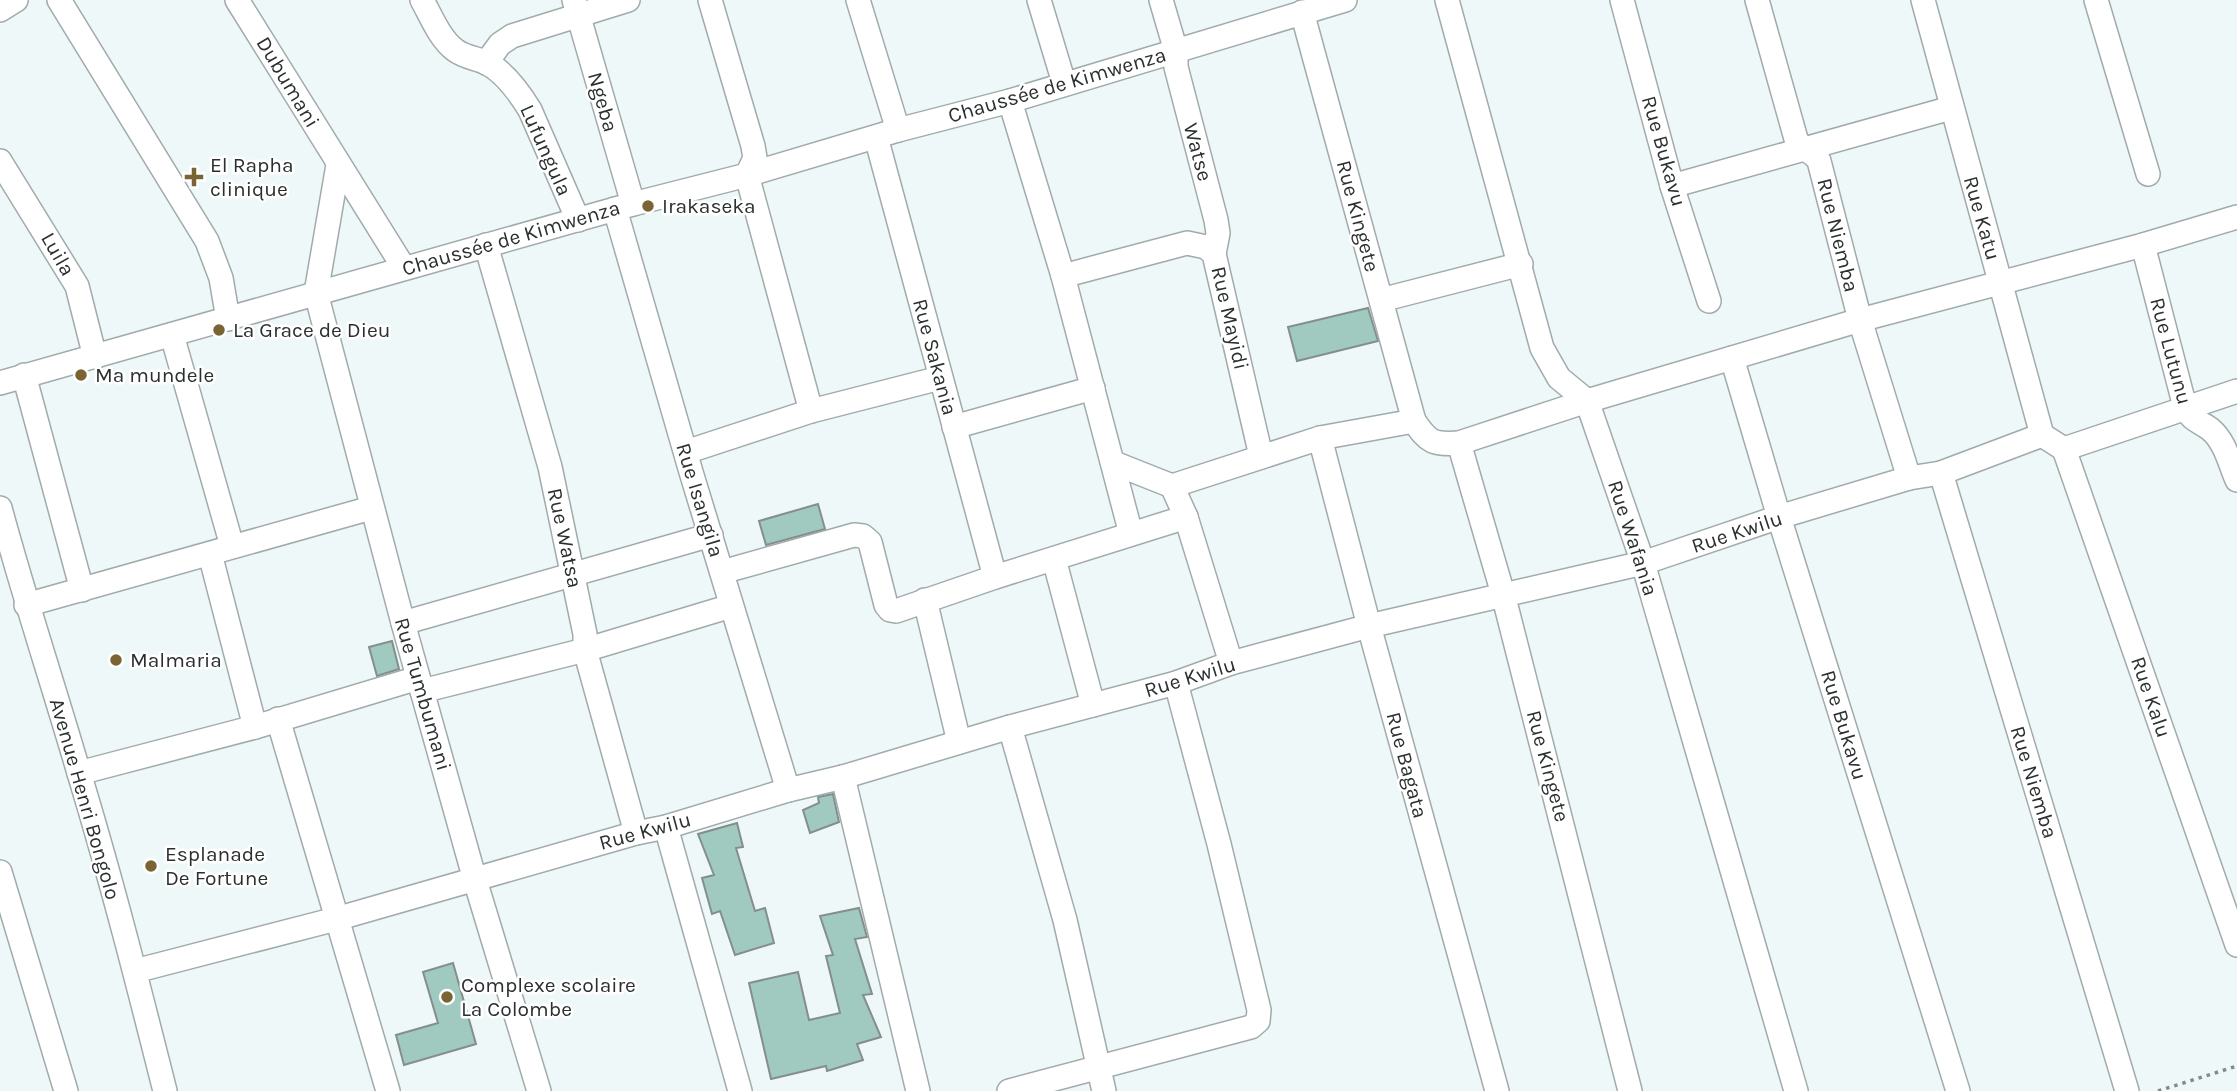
<svg xmlns="http://www.w3.org/2000/svg" width="2237" height="1091" font-family="Karla,sans-serif">
  <style>
    .building { fill: #a0cac0; stroke: #848e8b; stroke-width: 2 }
    .lines { fill: none; stroke-linecap: round; stroke-linejoin: round }
    .minor-casing { stroke: #a1abac; stroke-width: 26 }
    .path { stroke: #838a8a; stroke-width: 3.5; stroke-dasharray: 3.5 5; stroke-linecap: butt }
    .minor { stroke: #fff; stroke-width: 23 }
    .poi-dot { fill: #7b6434; stroke: #fff; stroke-width: 2.5 }
    .labels { text-anchor: middle; dominant-baseline: central; stroke-width: 5; stroke-linejoin: round; paint-order: stroke }
    .street-label { font-size: 21px; fill: #2b2f2f; stroke: #fff }
    .poi-label { font-size: 21px; fill: #2b2f2f; stroke: #fff; text-anchor: start }
  </style>
  <rect width="100%" height="100%" fill="#eef8f9"/>
  <!-- building -->
  <g class="building">
    <polygon points="1368,308 1378,341 1297,361 1288,327"/>
    <polygon points="818,504 825,529 766,545 759,521"/>
    <polygon points="392,641 399,669 377,676 369,647"/>
    <polygon points="833,794 839,822 810,833 803,810 819,803 818,797"/>
    <polygon points="737,823 743,847 736,848 755,911 765,908 774,943 735,955 720,911 712,914 702,878 714,875 698,834"/>
    <polygon points="859,908 867,937 855,939 872,994 863,995 881,1037 857,1044 863,1060 827,1071 826,1066 771,1079 749,983 798,972 809,1020 840,1013 826,956 833,955 820,916"/>
    <polygon points="453,963 476,1044 404,1065 396,1035 438,1023 423,972"/>
  </g>
  <g class="lines">
    <defs>
      <g id="minor">
        <polyline points="59,0 207,241 221,278 228,319"/>
        <polyline points="237,0 404,268"/>
        <path d="M422,0C431,16 440,39 455,50C464,57 475,58 485,62C504,71 519,92 530,110L578,220"/>
        <polyline points="574,0 633,204"/>
        <polyline points="710,0 753,146 755,158 747,175 811,411"/>
        <polyline points="858,0 898,130"/>
        <polyline points="1039,0 1064,83"/>
        <polyline points="1161,0 1176,51 1176,67 1216,220 1218,233 1214,254"/>
        <polyline points="1447,0 1542,348 1559,378 1587,401 1643,563 1796,1091"/>
        <polyline points="1622,0 1672,186 1709,301"/>
        <path d="M1757,0L1796,139C1801,150 1813,151 1819,161L1860,320L1909,478"/>
        <polyline points="1923,0 2042,435"/>
        <polyline points="2096,0 2148,174"/>
        <polyline points="0,10 16,0"/>
        <polyline points="1302,12 1414,421"/>
        <polyline points="486,63 500,44 512,36 628,0"/>
        <polyline points="1010,101 1063,276 1131,534"/>
        <polyline points="876,137 995,577"/>
        <polyline points="0,161 77,286 95,357"/>
        <polyline points="338,165 316,293 403,623 475,880 539,1091"/>
        <polyline points="1672,186 1951,108"/>
        <polyline points="615,209 691,472 788,790"/>
        <polyline points="486,245 550,467 585,634 585,650 636,833"/>
        <path d="M2143,245L2185,407C2193,422 2198,420 2210,429C2225,441 2230,464 2237,480"/>
        <polyline points="1063,276 1187,243 1206,247 1214,254 1261,456"/>
        <polyline points="1381,300 1521,264"/>
        <polyline points="172,335 232,546"/>
        <polyline points="1732,358 1779,517 1958,1091"/>
        <polyline points="24,375 82,590"/>
        <polyline points="0,383 633,204 747,175 898,130 1010,101 1345,0"/>
        <polyline points="954,427 1093,388"/>
        <polyline points="1320,438 1369,626 1497,1091"/>
        <polyline points="1459,443 1503,594 1630,1091"/>
        <polyline points="2064,449 2237,945"/>
        <polyline points="686,452 811,411 940,378"/>
        <path d="M1114,463L1172,486L1320,438L1414,421C1428,442 1433,445 1459,443L1587,401L1860,320L2143,245L2237,217"/>
        <polyline points="1941,473 2127,1091"/>
        <polyline points="1172,486 1186,517 1231,663"/>
        <path d="M0,508C24,597 53,684 79,773C111,878 138,984 165,1091"/>
        <polyline points="210,554 255,727"/>
        <polyline points="1054,559 1093,705"/>
        <polyline points="722,572 854,535 863,536 870,542 886,605 890,610 896,611 995,577 1186,517"/>
        <polyline points="925,600 959,742"/>
        <polyline points="26,605 371,508"/>
        <polyline points="403,623 711,535"/>
        <polyline points="422,691 585,650 731,606"/>
        <polyline points="278,719 388,1091"/>
        <polyline points="1010,727 1065,920 1104,1091"/>
        <polyline points="79,773 255,727 418,678"/>
        <polyline points="843,777 918,1091"/>
        <polyline points="666,827 740,1091"/>
        <polyline points="0,872 66,1091"/>
        <polyline points="135,971 336,919 636,833 666,827 788,790 843,777 1010,727 1176,683 1231,663 1369,626 1643,563 1779,517 1909,478 1941,473 2042,435 2064,449 2237,391"/>
        <polyline points="1009,1091 1251,1027 1258,1021 1259,1010 1219,844 1176,683"/>
      </g>
    </defs>
    <!-- minor casing -->
    <use href="#minor" class="minor-casing"/>
    <!-- path -->
    <polyline class="path" points="2158,1091 2237,1066"/>
    <!-- minor -->
    <use href="#minor" class="minor"/>
  </g>
  <!-- markers -->
  <g class="poi-dot">
    <path d="M190.5 166.5h7v7h7v7h-7v7h-7v-7h-7v-7h7z"/>
    <circle cx="648" cy="206" r="7"/>
    <circle cx="219" cy="330" r="7"/>
    <circle cx="81" cy="375" r="7"/>
    <circle cx="116" cy="660" r="7"/>
    <circle cx="151" cy="866" r="7"/>
    <circle cx="447" cy="997" r="7"/>
  </g>
  <g class="labels">
    <!-- street labels -->
    <g class="street-label">
      <text transform="translate(288 82) rotate(59)">Dubumani</text>
      <text transform="translate(1057 85) rotate(-16)">Chaussée de Kimwenza</text>
      <text transform="translate(603 102) rotate(74)">Ngeba</text>
      <text transform="translate(546 150) rotate(66)">Lufungula</text>
      <text transform="translate(1664 151) rotate(74)">Rue Bukavu</text>
      <text transform="translate(1198 152) rotate(75)">Watse</text>
      <text transform="translate(1358 216) rotate(75)">Rue Kingete</text>
      <text transform="translate(1982 218) rotate(74)">Rue Katu</text>
      <text transform="translate(1838 235) rotate(76)">Rue Niemba</text>
      <text transform="translate(511 238) rotate(-16)">Chaussée de Kimwenza</text>
      <text transform="translate(58 254) rotate(60)">Luila</text>
      <text transform="translate(1230 318) rotate(77)">Rue Mayidi</text>
      <text transform="translate(2171 351) rotate(75)">Rue Lutunu</text>
      <text transform="translate(935 357) rotate(75)">Rue Sakania</text>
      <text transform="translate(700 500) rotate(73)">Rue Isangila</text>
      <text transform="translate(1737 532) rotate(-18)">Rue Kwilu</text>
      <text transform="translate(565 538) rotate(78)">Rue Watsa</text>
      <text transform="translate(1633 538) rotate(72)">Rue Wafania</text>
      <text transform="translate(1190 677) rotate(-17)">Rue Kwilu</text>
      <text transform="translate(423 694) rotate(74)">Rue Tumbumani</text>
      <text transform="translate(2151 697) rotate(71)">Rue Kalu</text>
      <text transform="translate(1844 725) rotate(73)">Rue Bukavu</text>
      <text transform="translate(1407 765) rotate(75)">Rue Bagata</text>
      <text transform="translate(1548 766) rotate(75)">Rue Kingete</text>
      <text transform="translate(2034 782) rotate(73)">Rue Niemba</text>
      <text transform="translate(85 799) rotate(74)">Avenue Henri Bongolo</text>
      <text transform="translate(645 831) rotate(-15)">Rue Kwilu</text>
    </g>
    <!-- poi labels -->
    <g class="poi-label">
      <text x="210" y="165">El Rapha<tspan x="210" dy="24">clinique</tspan></text>
      <text x="662" y="206">Irakaseka</text>
      <text x="233" y="330">La Grace de Dieu</text>
      <text x="95" y="375">Ma mundele</text>
      <text x="130" y="660">Malmaria</text>
      <text x="165" y="854">Esplanade<tspan x="165" dy="24">De Fortune</tspan></text>
      <text x="461" y="985">Complexe scolaire<tspan x="461" dy="24">La Colombe</tspan></text>
    </g>
  </g>
</svg>
